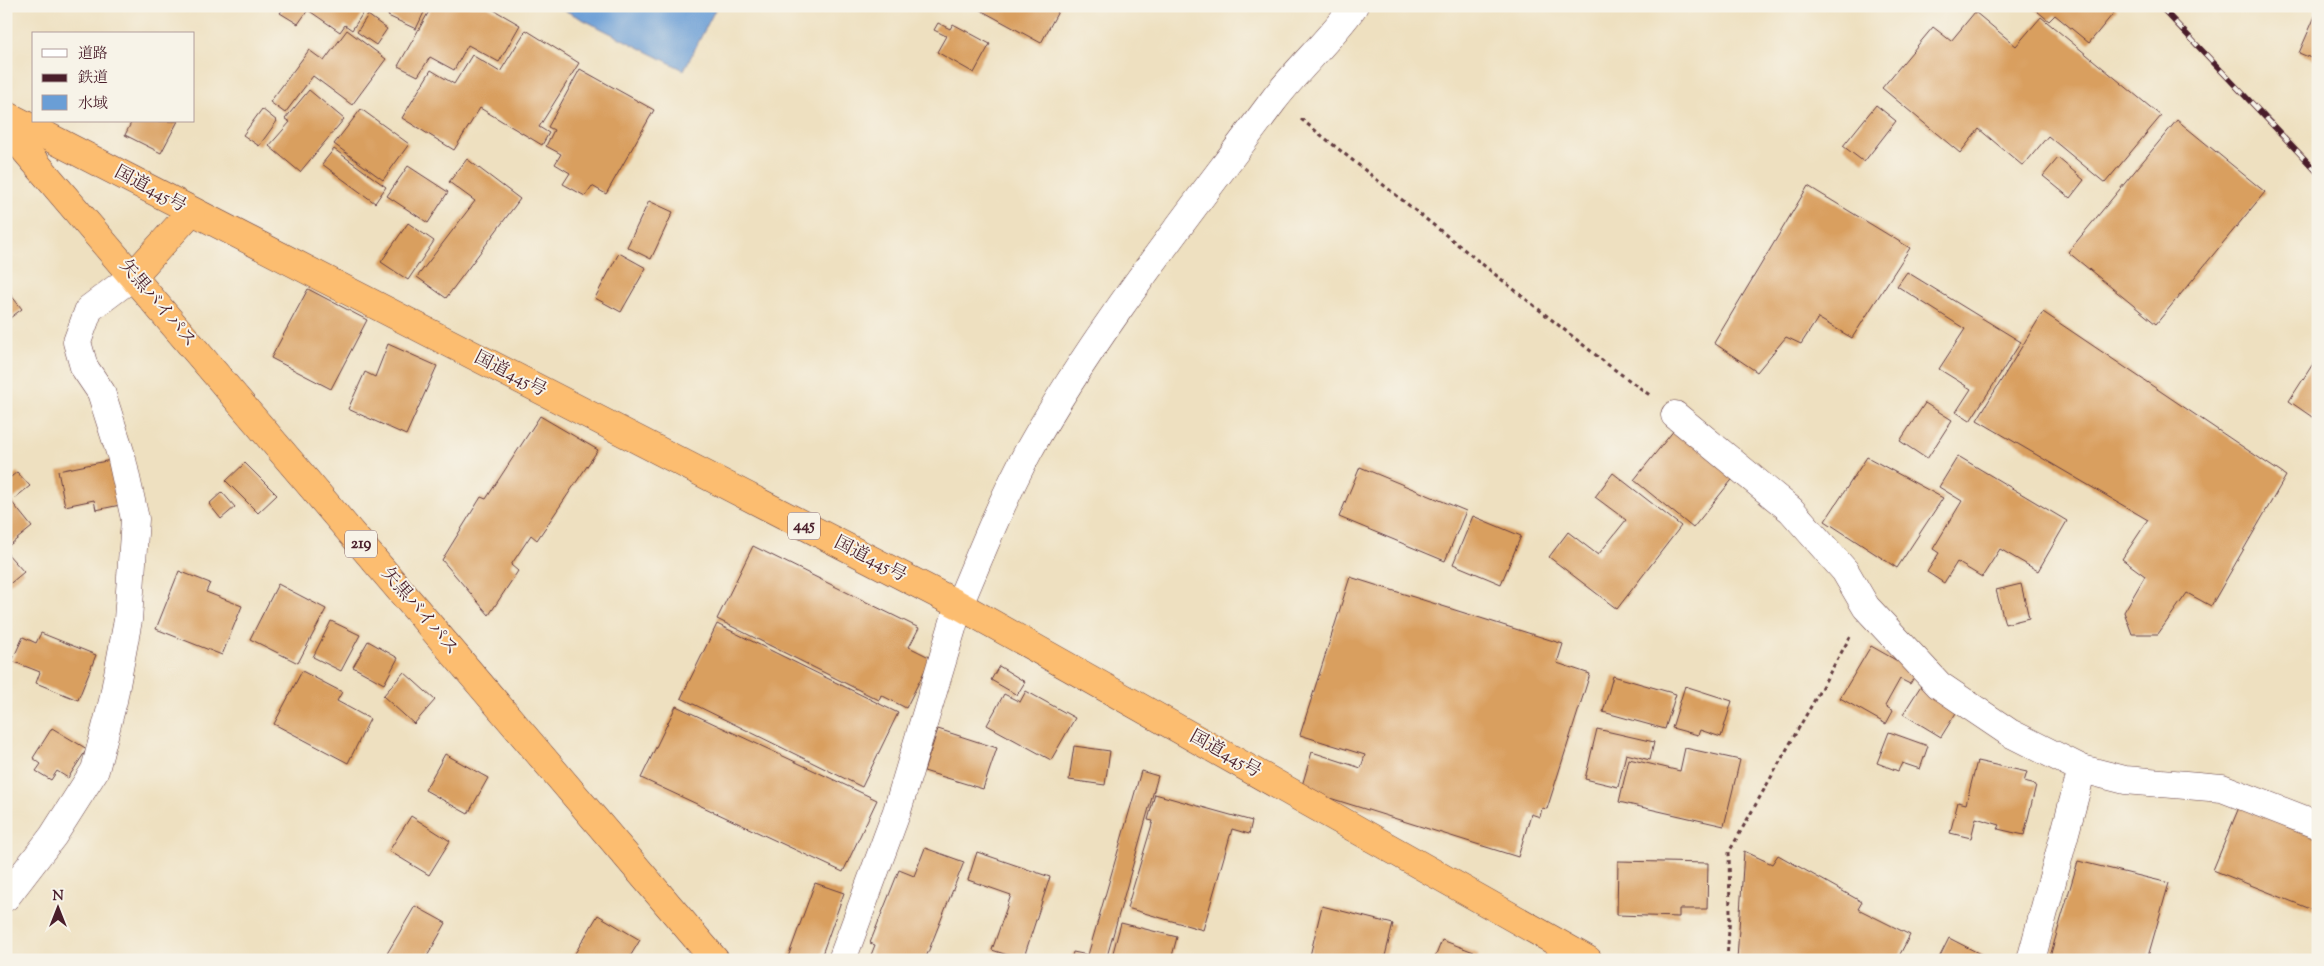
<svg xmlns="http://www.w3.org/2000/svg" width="2324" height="966" font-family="'Sorts Mill Goudy','Noto Serif JP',serif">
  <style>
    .water { fill: #6a9ed6; stroke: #5a5e80 }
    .building { fill: #d99f5e }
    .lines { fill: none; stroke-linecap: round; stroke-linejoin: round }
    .minor-casing { stroke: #633c41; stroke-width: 29 }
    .tertiary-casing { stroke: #633c41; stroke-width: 29 }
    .trunk-casing { stroke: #633c41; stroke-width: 29 }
    .path { stroke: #633c41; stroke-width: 3; stroke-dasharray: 4 4; stroke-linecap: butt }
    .minor { stroke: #fff; stroke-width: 28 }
    .tertiary { stroke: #fff; stroke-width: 28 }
    .trunk { stroke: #fcbd6f; stroke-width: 28 }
    .rail-casing { stroke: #4a1f2b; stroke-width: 5.5 }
    .rail { stroke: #f7f3e8; stroke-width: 4; stroke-dasharray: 11; stroke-linecap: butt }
    .labels { text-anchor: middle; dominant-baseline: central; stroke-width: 4; stroke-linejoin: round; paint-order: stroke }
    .shield { fill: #f7f3e8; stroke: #7e5f64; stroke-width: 1 }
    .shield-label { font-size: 16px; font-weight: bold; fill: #4a1f2b }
    .street-label { font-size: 18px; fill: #4a1f2b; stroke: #f7f3e8 }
  </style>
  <rect width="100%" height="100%" fill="#f7f3e8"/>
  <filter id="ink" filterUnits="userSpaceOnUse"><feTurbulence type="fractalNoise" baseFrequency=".02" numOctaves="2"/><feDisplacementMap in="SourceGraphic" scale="10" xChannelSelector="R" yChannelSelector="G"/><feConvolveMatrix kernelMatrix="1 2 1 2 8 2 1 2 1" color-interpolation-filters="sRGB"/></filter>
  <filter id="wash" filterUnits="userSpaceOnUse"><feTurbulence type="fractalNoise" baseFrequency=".0096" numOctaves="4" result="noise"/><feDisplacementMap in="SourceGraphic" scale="20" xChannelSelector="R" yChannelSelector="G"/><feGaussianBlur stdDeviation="1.12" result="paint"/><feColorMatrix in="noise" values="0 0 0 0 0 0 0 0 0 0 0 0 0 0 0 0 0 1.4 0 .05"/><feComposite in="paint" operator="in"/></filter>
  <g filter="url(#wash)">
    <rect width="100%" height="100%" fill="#eee0c0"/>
    <!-- water -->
    <polygon class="water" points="556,6 717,6 684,70"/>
    <g id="blocks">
      <!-- building -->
      <g class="building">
        <polygon points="285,6 352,6 363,13 352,30 345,25 340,32 308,10 298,24 280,13"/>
        <polygon points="393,6 427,6 416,29 388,16"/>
        <polygon points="432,6 487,6 520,25 499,62 468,45 454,70 430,57 418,76 398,66"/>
        <polygon points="973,6 1061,6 1041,43"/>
        <polygon points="2031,6 2114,6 2117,9 2089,43 2055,15 2049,21"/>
        <polygon points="1975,12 2016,46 2041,17 2161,116 2105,183 2048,136 2023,166 1979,129 1960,153 1882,88 1933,27 1951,41"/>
        <polygon points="2316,14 2318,15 2318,61 2299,53"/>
        <polygon points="368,15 387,29 376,45 357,32"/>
        <polygon points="938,23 950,29 953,24 990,44 974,73 937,52 946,36 934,30"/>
        <polygon points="347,30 386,59 352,105 313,76 285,113 270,102 309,50 324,61"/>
        <polygon points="526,30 579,63 539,127 549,133 542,145 480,108 454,150 402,118 431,70 454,84 472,55 500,72"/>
        <polygon points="580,69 654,110 606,194 592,186 585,196 563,184 570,173 555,164 561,154 546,146 554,130 548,127"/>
        <polygon points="309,90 344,119 300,172 269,146 290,122 285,119"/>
        <polygon points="1876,105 1896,121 1864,162 1843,146"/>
        <polygon points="262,109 277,121 259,146 243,135"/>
        <polygon points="361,109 409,144 383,180 334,144"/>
        <polygon points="2177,120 2265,192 2156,324 2068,252"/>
        <polygon points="132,121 178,121 161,153 125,135"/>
        <polygon points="334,149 386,187 375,203 322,164"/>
        <polygon points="2058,158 2084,180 2070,198 2043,176"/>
        <polygon points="467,159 520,199 446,298 417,277 475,201 449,182"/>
        <polygon points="408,166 448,192 428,223 387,196"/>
        <polygon points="1808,186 1910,248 1852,338 1818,318 1801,344 1786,337 1757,372 1714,343"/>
        <polygon points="649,201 673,212 651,259 627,247"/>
        <polygon points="408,223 434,241 408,280 381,262"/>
        <polygon points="619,253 646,268 621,312 595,298"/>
        <polygon points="1907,272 2021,342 1970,421 1956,412 1971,389 1939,369 1965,329 1897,286"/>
        <polygon points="6,289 22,309 6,321"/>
        <polygon points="308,289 367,320 331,389 271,358"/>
        <polygon points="2043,312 2286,476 2211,606 2187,593 2158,634 2132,634 2124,612 2145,576 2122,559 2148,520 1977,420"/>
        <polygon points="388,344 437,366 406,435 348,409 365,372 375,377"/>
        <polygon points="2318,356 2318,415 2315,419 2289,401"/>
        <polygon points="1925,403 1952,420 1927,459 1900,441"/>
        <polygon points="540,416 598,450 537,540 531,535 511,565 518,571 489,615 442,560 481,497 486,499"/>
        <polygon points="1675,429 1735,476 1693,528 1634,480"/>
        <polygon points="1958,456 2067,521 2038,571 2000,549 1982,577 1957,562 1944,583 1927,572 1939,553 1933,549 1962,501 1939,487"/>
        <polygon points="1867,457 1943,498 1897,568 1825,521"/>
        <polygon points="111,460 120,505 96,510 94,500 65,506 58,471"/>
        <polygon points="245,463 277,495 258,513 226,481"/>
        <polygon points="1360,467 1466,511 1445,561 1339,517"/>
        <polygon points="17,472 30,486 11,501 32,527 6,548 6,481"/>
        <polygon points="1613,473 1681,526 1617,609 1549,557 1568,532 1598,555 1626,520 1595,497"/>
        <polygon points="222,492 235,507 221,519 209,504"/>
        <polygon points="1473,516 1521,536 1501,584 1453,564"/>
        <polygon points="753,546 919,628 909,647 931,658 906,708 881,695 879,700 717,619"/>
        <polygon points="6,552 24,572 6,587"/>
        <polygon points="179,571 210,583 206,592 242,606 222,655 156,629"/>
        <polygon points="1350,577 1563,644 1557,663 1590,674 1547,809 1542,808 1540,817 1531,814 1518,857 1301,789 1312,752 1361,768 1365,755 1300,735"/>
        <polygon points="278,584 326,609 298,663 250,639"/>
        <polygon points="2021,584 2029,618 2005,624 1996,590"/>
        <polygon points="331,621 360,635 341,671 313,657"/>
        <polygon points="717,624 898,713 862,787 681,698"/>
        <polygon points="41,633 96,655 78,700 36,683 40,672 12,661 23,637 36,643"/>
        <polygon points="368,641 398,658 384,684 353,667"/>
        <polygon points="1871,646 1917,672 1910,684 1900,679 1885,706 1893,711 1886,724 1840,698"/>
        <polygon points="999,666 1025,682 1017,695 991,680"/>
        <polygon points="302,671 342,692 337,701 370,719 348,763 274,724"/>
        <polygon points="404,672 435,700 414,724 383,696"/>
        <polygon points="1613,676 1676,694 1665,729 1603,712"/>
        <polygon points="1922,684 1959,708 1941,737 1903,714"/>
        <polygon points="1685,686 1732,701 1721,737 1700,730 1698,735 1672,728"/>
        <polygon points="1026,691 1075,718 1051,760 987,725 1004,694 1020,702"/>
        <polygon points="676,706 877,800 843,872 641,778"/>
        <polygon points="52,728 87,749 68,778 57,771 51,780 36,771 41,764 33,758"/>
        <polygon points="938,729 997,748 983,789 924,771"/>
        <polygon points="1597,729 1654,742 1650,760 1626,754 1618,787 1585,779"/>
        <polygon points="1889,732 1928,746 1920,769 1902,763 1898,771 1877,763"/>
        <polygon points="1074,746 1110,751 1105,785 1069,780"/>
        <polygon points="1685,748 1740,760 1724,826 1619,802 1629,759 1680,771"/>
        <polygon points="445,754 488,778 468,814 425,790"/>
        <polygon points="1977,761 2027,772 2024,782 2036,785 2024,835 1998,829 2000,825 1976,818 1971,838 1950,833 1958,802 1966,804"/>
        <polygon points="1141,771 1158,776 1106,960 1071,960 1073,952 1088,955"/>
        <polygon points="1155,794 1252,821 1249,834 1232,829 1203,930 1127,908 1153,821 1148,820"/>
        <polygon points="2240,805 2318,837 2318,912 2213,870"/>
        <polygon points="411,816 450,841 429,875 389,851"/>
        <polygon points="925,848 964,862 925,960 869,960 875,945 870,943 899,870 914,876"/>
        <polygon points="1744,851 1772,864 1778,855 1862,902 1858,909 1910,935 1897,960 1737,960"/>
        <polygon points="977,852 1050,877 1023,960 992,950 1011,895 968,880"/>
        <polygon points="1618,861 1708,863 1707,909 1679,909 1679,917 1617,915"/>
        <polygon points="2078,861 2169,883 2147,960 2049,960"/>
        <polygon points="815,883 844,893 820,960 796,960 788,957"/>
        <polygon points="415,906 446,923 425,960 387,960 385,957"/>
        <polygon points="1322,906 1393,924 1384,960 1309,960"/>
        <polygon points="598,915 640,940 628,960 571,960"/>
        <polygon points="1121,923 1177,937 1171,960 1111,960"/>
        <polygon points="1949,938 1992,960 1938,960"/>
        <polygon points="1442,940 1479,954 1477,960 1434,960"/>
      </g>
    </g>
  </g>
  <g filter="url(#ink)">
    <use href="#blocks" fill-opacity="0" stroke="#633c41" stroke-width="1"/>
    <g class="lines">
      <defs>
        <g id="minor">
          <polyline points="1675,415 1791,510 1845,571 1866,607 1939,685 2010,733 2082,769 2125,780 2222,788 2318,825"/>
          <polyline points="6,897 53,836 95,770 113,701 128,620 135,519 121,455 101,392 84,367 77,342 89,309 133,276"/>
          <polyline points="842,960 897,811 959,605"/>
          <polyline points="2031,960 2082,769"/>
        </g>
        <path id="tertiary" d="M959,605C981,553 1002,500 1029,450C1097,328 1190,213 1273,101C1298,68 1330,40 1354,6"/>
        <g id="trunk">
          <polyline points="6,115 959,605 1588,960"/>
          <polyline points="6,128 715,960"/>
          <polyline points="133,276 191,212"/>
        </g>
      </defs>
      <!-- minor casing -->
      <use href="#minor" class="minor-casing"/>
      <!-- tertiary casing -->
      <use href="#tertiary" class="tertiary-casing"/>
      <!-- trunk casing -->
      <use href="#trunk" class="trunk-casing"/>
      <!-- path -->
      <g class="path">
        <polyline points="1301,119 1607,364 1651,396"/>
        <polyline points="1727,960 1730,914 1729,852 1850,637"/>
      </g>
      <!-- minor -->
      <use href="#minor" class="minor"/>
      <!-- tertiary -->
      <use href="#tertiary" class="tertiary"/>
      <!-- trunk -->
      <use href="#trunk" class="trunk"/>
      <defs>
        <polyline id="rail" points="2160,6 2318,173"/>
      </defs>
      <!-- rail casing -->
      <use href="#rail" class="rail-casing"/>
      <!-- rail -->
      <use href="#rail" class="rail"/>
    </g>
  </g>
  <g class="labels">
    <!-- shield labels -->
    <g class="shield">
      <rect x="788" y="512.5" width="32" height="27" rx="4"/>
      <rect x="345" y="530.5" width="32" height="27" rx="4"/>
    </g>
    <g class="shield-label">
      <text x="804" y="526">445</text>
      <text x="361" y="544">219</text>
    </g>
    <!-- street labels -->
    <g class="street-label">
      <text transform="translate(150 190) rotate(28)">国道445号</text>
      <text transform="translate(157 304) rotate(50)">矢黒バイパス</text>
      <text transform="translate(510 375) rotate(27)">国道445号</text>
      <text transform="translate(870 560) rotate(27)">国道445号</text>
      <text transform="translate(419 612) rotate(50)">矢黒バイパス</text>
      <text transform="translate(1225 755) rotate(29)">国道445号</text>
    </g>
  </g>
  <!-- margin -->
  <rect width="2324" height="966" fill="none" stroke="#f7f3e8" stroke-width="25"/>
  <!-- legend -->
  <rect x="32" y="32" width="162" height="90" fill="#f7f3e8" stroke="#b29e9c"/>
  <rect x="42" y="49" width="25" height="8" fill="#ffffff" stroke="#b29e9c"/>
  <text x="78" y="58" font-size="15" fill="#4a1f2b">道路</text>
  <rect x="42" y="74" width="25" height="8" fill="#4a1f2b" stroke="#b29e9c"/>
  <text x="78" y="82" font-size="15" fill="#4a1f2b">鉄道</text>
  <rect x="42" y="95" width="25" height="15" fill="#6a9ed6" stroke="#b29e9c"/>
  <text x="78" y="108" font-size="15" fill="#4a1f2b">水域</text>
  <!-- north arrow -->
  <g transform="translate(58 908)" stroke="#f7f3e8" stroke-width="4" paint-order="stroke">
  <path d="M0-4L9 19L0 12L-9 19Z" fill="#4a1f2b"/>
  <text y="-8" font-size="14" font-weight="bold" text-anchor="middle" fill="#4a1f2b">N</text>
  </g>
</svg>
